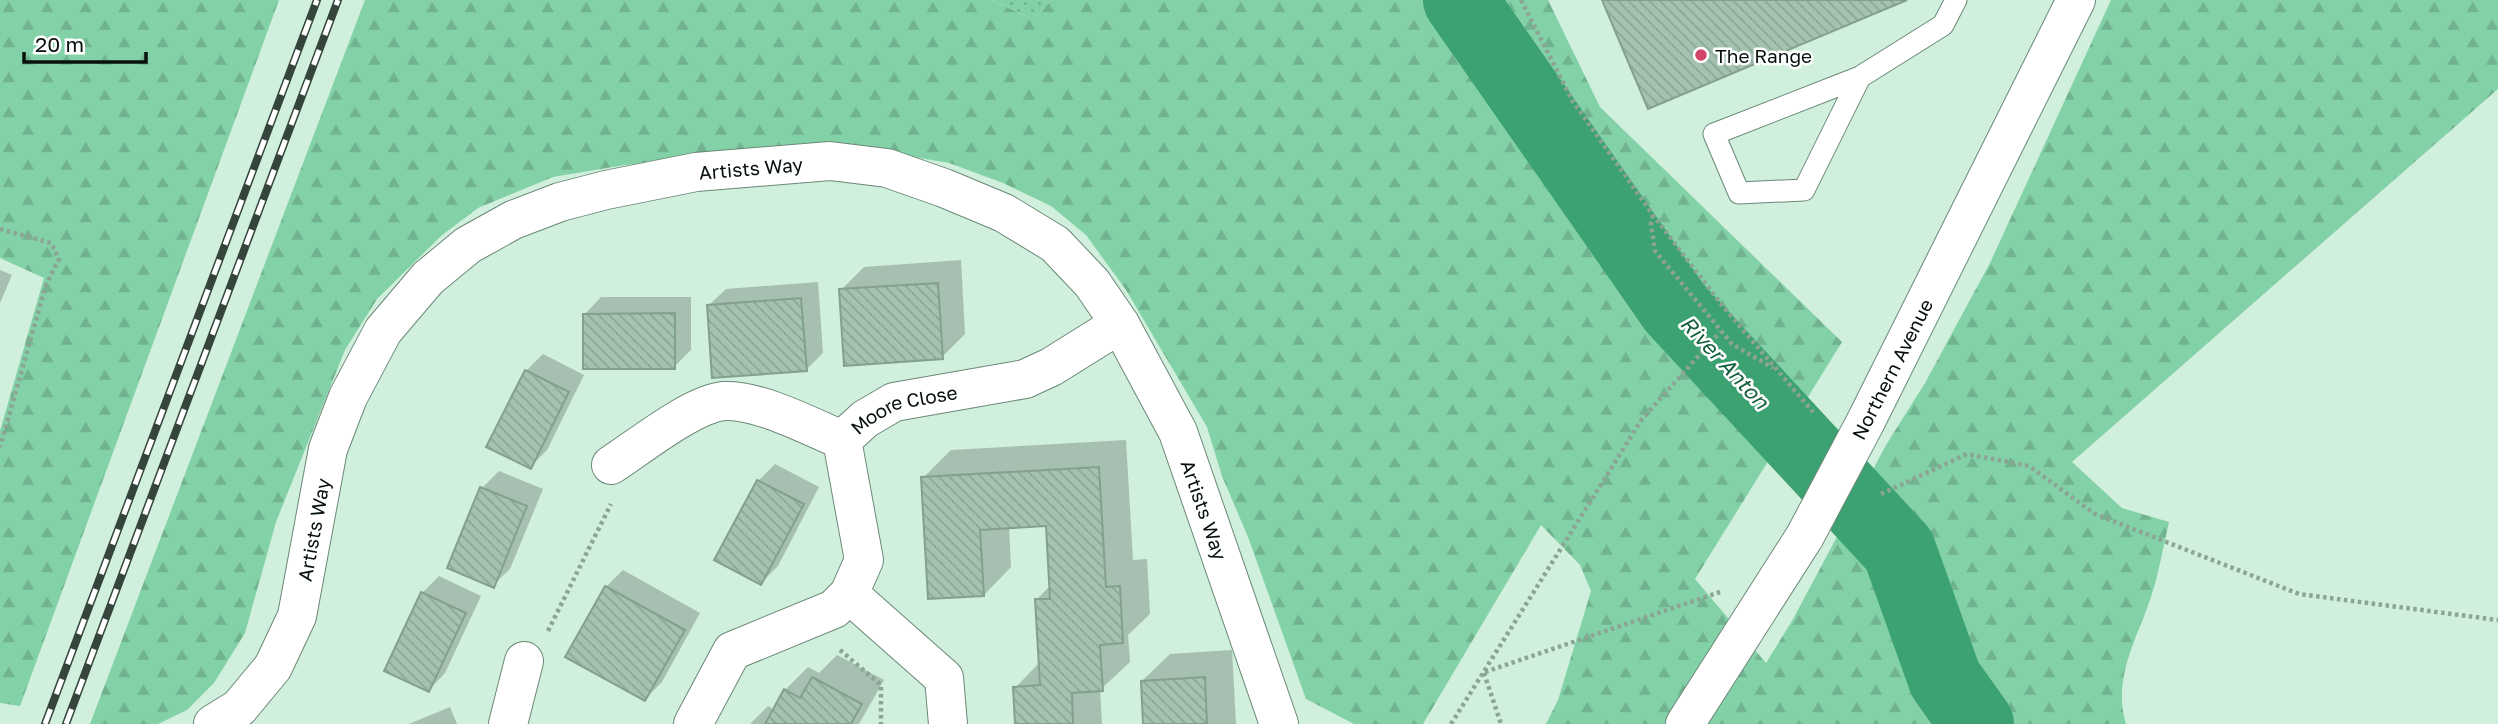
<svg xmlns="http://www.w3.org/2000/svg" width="2498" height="724" font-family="'Golos Text',sans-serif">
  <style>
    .grass { fill: url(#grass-dots) }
    .forest { fill: url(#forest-firs) }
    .shadow { fill: #0003 }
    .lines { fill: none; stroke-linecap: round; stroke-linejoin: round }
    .river { stroke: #3ca271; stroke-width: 74 }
    .building { fill: url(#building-back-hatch); stroke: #83a08f; stroke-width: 2 }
    .lane-casing { stroke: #6b8877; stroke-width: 23 }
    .street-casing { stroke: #6b8877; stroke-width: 40 }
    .primary-casing { stroke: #6b8877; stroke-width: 40 }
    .path { stroke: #8ca495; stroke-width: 4.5; stroke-dasharray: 3.5 3.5; stroke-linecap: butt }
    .lane { stroke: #fff; stroke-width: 21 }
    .street { stroke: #fff; stroke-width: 38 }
    .primary { stroke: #fff; stroke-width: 38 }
    .rail-casing { stroke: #36453c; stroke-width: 8 }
    .rail { stroke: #fff; stroke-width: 5; stroke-dasharray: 16; stroke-linecap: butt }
    .primary-bridge-casing { stroke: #6b8877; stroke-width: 40; stroke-linecap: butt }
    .primary-bridge { stroke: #fff; stroke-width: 38 }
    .poi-dot { fill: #d34468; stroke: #fff; stroke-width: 2.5 }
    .labels { text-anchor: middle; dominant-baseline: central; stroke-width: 5; stroke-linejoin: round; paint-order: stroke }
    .poi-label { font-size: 19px; fill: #07110b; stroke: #fff; text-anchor: start }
    .street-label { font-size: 19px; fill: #07110b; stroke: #fff }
    .water-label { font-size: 21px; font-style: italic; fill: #145f3e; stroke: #fff }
  </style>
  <defs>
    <pattern id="grass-dots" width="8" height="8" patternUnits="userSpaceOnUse" patternTransform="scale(1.75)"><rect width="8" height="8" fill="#83d2a7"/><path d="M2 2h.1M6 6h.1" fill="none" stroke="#70b38e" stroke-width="1.8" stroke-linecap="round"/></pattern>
    <pattern id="forest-firs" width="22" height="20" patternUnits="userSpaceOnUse" patternTransform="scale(1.75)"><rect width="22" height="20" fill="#83d2a7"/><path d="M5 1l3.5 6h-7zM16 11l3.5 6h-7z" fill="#70b38e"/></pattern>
    <pattern id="building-back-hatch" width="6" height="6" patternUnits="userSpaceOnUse" patternTransform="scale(1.75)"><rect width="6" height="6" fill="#a4c2b0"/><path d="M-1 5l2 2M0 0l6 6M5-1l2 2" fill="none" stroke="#8ca696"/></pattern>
  </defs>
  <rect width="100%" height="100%" fill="#d0efdc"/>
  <!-- grass -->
  <polygon class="grass" points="992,0 1052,0 1032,19"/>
  <!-- forest -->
  <g class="forest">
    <polygon points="0,0 279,0 20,706 0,703 0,431 44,278 0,258"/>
    <path d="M365,0H992L1032,19L1052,0H1548L1600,107L1842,342L1695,579L1766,663L1792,621L1886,445L1925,383L1990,263L2111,0H2498V89L2072,462L2122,508L2169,522C2163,547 2159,573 2151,597C2137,639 2112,679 2126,724H1546L1558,700L1591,591L1580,565L1541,525L1423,724H1354L1306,699L1248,537L1222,476L1207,427L1126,290L1086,235L1051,206L1003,183L949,163L851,146H788L625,165L553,177L478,208L441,236L377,299L345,350L276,522L245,633L214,683L187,710L158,724H90Z"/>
  </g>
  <!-- shadow -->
  <g class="shadow">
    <polygon points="961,260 965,334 942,357 841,290 864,267"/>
    <polygon points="0,270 12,275 0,303"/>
    <polygon points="818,282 823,353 806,370 709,305 726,289"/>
    <polygon points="601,297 691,297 691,350 674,367 585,314"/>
    <polygon points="543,354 584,375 547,450 530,467 526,371"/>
    <polygon points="1126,440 1133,560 1147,559 1150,614 1128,635 1130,662 1100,690 1102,724 1017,724 1015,688 1040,662 1036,600 1051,585 1048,524 1009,526 1011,567 984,595 923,478 951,450"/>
    <polygon points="775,464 819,487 778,566 761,583 758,481"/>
    <polygon points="499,471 543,489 510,569 493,585 449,567 482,488"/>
    <polygon points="623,570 700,613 662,682 645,699 606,587"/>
    <polygon points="439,576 481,596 445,673 429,690 422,593"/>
    <polygon points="1232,650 1236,724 1138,724 1145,724 1142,681 1170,654"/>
    <polygon points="837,655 884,680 859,724 750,724 768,706 774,710 785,690 808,667 819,673"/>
    <polygon points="450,707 457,724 409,724"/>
  </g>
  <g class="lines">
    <!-- river -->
    <polyline class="river" points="1460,0 1675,308 1899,550 1945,679 1977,724"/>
  </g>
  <!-- building -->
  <g class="building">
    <polygon points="1602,0 1907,0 1648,109"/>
    <polygon points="938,283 943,359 844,366 839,289"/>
    <polygon points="801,298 807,371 712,378 707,305"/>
    <polygon points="675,313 675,369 583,369 583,314"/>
    <polygon points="525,370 569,392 531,469 486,447"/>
    <polygon points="1099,467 1106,587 1120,586 1123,643 1100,645 1103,691 1072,693 1073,724 1015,724 1013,687 1040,685 1035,599 1050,599 1046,526 980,530 984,596 928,599 921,477"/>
    <polygon points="757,480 804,504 761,585 714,560"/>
    <polygon points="480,487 527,506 494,588 447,568"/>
    <polygon points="605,586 685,630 645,701 565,657"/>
    <polygon points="421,592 466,613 429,692 384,671"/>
    <polygon points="812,677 862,704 851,724 765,724 784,689 800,698"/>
    <polygon points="1205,677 1207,724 1143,724 1141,681"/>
  </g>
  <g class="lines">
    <defs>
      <polyline id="lane" points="1860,77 1804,190 1739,193 1714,134 1860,77 1943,25 1956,0"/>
      <g id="street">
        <path d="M611,465C639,447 692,404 724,401C758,399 811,427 842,440"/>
        <path id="s1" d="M213,724L239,708L273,667L297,616L328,449L348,397L383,331L428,278L468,245L513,220L560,202L606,190L696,172L830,161L887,168L944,188L1004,213L1055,244L1092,283L1120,324L1178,432L1279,724"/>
        <polyline points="508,724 524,661"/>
        <polyline points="693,724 732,651 834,609 849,594"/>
        <path id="s2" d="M948,724L944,678L849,594L864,560L842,440L865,419L894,402L1025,379L1051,367L1120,324"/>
      </g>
      <g id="primary">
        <polyline points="1866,421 2076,0"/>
        <polyline points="1685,724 1805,536"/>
      </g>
    </defs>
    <!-- lane casing -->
    <use href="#lane" class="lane-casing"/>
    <!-- street casing -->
    <use href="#street" class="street-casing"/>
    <!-- primary casing -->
    <use href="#primary" class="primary-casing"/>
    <!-- path -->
    <g class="path">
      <polyline points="1521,0 1572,100 1653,215 1725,309 1813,412"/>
      <polyline points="1653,215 1651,224 1655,251 1732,344 1773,368"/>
      <polyline points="0,229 51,243 59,259 46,285 0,447"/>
      <polyline points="1881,494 1967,454 2029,466 2095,514 2299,594 2498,620"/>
      <polyline points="548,631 611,504"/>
      <polyline points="840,650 881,685 881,724"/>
      <polyline points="1485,672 1720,592"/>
      <polyline points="1484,673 1501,724"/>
      <polyline points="1451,724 1642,419 1720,332"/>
    </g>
    <!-- lane -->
    <use href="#lane" class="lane"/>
    <!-- street -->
    <use href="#street" class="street"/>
    <!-- primary -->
    <use href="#primary" class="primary"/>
    <defs>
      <g id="rail">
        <polyline points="45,724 317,0"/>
        <polyline points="66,724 338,0"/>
      </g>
    </defs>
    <!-- rail casing -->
    <use href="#rail" class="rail-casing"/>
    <!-- rail -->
    <use href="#rail" class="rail"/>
    <defs>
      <polyline id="primary-bridge" points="1805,536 1866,421"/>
    </defs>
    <!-- primary-bridge casing -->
    <use href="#primary-bridge" class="primary-bridge-casing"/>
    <!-- primary-bridge -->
    <use href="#primary-bridge" class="primary-bridge"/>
  </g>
  <!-- markers -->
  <circle class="poi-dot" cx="1701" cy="55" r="7"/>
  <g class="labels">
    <!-- poi labels -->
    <g class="poi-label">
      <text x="1715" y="55">The Range</text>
    </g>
    <!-- street labels -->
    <g class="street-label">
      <text stroke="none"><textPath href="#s1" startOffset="858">Artists Way</textPath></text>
      <text transform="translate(1892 369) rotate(-63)">Northern Avenue</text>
      <text stroke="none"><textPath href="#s2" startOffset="404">Moore Close</textPath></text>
      <text stroke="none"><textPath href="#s1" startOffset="1488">Artists Way</textPath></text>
      <text stroke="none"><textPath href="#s1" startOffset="228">Artists Way</textPath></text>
    </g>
    <!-- water labels -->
    <g class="water-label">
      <text transform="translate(1725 362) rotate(47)">River Anton</text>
    </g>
  </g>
  <!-- scale -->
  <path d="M24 52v10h122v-10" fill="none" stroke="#07110b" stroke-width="3.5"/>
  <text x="35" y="52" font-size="21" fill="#07110b" stroke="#ffffff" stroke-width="5" paint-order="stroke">20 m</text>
</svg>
